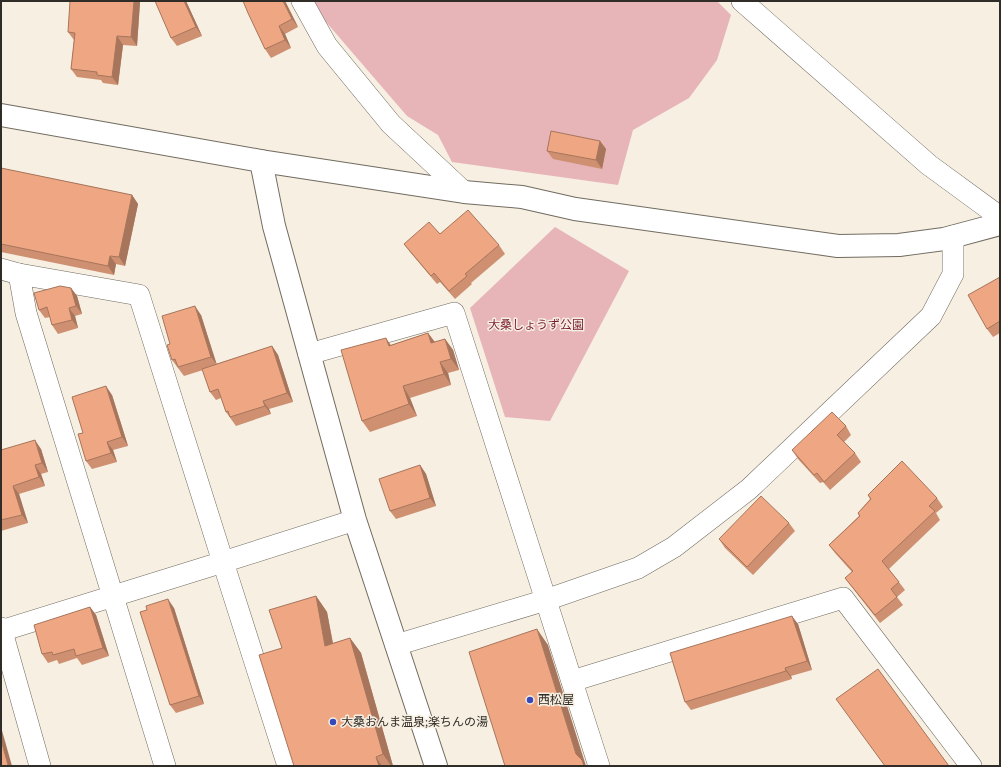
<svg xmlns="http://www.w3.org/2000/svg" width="1001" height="767" font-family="'Source Sans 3','Noto Sans JP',sans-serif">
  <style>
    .green { fill: #e7b4b8 }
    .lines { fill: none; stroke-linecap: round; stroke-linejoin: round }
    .street-casing { stroke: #716b60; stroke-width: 22 }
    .secondary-casing { stroke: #716b60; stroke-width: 24 }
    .street { stroke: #fff; stroke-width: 21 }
    .secondary { stroke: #fff; stroke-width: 22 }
    .wall { fill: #ce9071 }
    .shaded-wall { fill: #a7755c }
    .building { fill: #efa783; stroke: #a7755c }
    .poi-dot { fill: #3649bb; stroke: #f6efe2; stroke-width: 1.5 }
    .labels { text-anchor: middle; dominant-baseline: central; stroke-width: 3; stroke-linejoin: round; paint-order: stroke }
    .park-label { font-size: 12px; fill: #7b1d31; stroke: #f6efe2 }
    .poi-label { font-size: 12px; fill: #302d28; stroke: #f6efe2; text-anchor: start }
  </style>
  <rect width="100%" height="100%" fill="#f6efe2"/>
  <!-- green -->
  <g class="green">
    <polygon points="314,1 717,1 731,15 717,60 689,98 633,130 618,185 452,162 438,135 407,116 320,15"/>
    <polygon points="555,227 629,271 550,421 505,417 470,308"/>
  </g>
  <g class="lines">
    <defs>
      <g id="street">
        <polyline points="302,1 327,46 391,124 464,192"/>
        <polyline points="742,1 929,165 1000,217"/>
        <polyline points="1,269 19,274 26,313 165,766"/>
        <polyline points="309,354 454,313 599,766"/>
        <polyline points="1,628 40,766"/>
        <polyline points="1,631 223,562 139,295 19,274"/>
        <polyline points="396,645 546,600 638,568 674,547 749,489 931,316 953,274 953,236"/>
        <polyline points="572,681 843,598 971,766"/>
        <polyline points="288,766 223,562 355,520"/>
      </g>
      <g id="secondary">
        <polyline points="1,115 261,161 464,192 522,197 575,209 838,246 899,245 944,239 1000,224"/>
        <polyline points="261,161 274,226 355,520 436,766"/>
      </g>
    </defs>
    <!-- street casing -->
    <use href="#street" class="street-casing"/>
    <!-- secondary casing -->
    <use href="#secondary" class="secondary-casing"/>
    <!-- street -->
    <use href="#street" class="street"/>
    <!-- secondary -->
    <use href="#secondary" class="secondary"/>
  </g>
  <!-- wall -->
  <g class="wall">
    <polygon points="186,1 202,36 177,46 171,38"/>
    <polygon points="243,1 285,1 298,27 285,34 291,48 271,58 265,49"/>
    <polygon points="140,2 137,46 123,45 118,85 103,83 101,80 77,77 71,69 74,40 68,32"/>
    <polygon points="600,141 606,149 602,169 553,159 547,151"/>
    <polygon points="1,168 132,195 138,204 125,266 116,264 114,275 1,252"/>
    <polygon points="440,234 499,245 505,254 471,283 472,284 455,299 440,282 437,284 410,252 404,244"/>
    <polygon points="1000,277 1000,333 993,337 987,329"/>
    <polygon points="71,288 77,296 82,314 75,316 78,328 58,334 52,325 50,317 45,318 39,310"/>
    <polygon points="201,315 216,364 272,346 278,355 293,402 269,409 271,414 236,426 226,412 221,398 216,400 210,392 203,370 184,376 172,360 170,344"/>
    <polygon points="428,333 435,342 445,339 453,350 459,370 448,373 451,385 410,398 417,416 370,432 362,421 391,345"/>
    <polygon points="112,395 128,446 113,450 117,462 92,469 86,461 83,433"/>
    <polygon points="846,426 851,435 844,442 855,453 861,462 830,490 823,482 820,483 798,459 792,450"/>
    <polygon points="41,449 48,472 41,474 45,486 19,494 28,523 1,531 1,450"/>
    <polygon points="420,465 426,474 436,506 396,519 390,511"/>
    <polygon points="868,495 937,498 943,507 936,513 940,520 889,569 905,590 897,597 903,605 880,623 851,586 845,578 852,572 835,553 829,545 859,516 858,513 870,499"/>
    <polygon points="789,523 795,531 753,575 725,548 719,539"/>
    <polygon points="316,596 327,612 333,643 350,638 361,653 393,766 294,766 282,648"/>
    <polygon points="90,607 96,615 109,656 82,665 77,658 59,664 57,660 48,663 42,654"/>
    <polygon points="174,608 204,704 176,713 170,705"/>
    <polygon points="798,624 812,670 791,676 792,679 691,710 685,702"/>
  </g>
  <!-- shaded-wall -->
  <g class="shaded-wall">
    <polygon points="134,1 139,1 140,2 137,46 131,37"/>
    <polygon points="184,1 186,1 202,36 196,27"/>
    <polygon points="283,1 285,1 298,27 292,19"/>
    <polygon points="279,26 285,34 291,48 285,40"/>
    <polygon points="117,36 123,45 118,85 112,77"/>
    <polygon points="600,141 606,149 602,169 596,160"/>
    <polygon points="132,195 138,204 125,266 119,257"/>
    <polygon points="110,256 116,264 114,275 108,266"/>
    <polygon points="71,288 77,296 82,314 76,306"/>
    <polygon points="195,306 201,315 217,365 211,357"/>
    <polygon points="69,308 75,316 78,328 72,320"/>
    <polygon points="428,333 436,344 431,343"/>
    <polygon points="386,338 394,350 389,346"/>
    <polygon points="445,339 453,350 459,370 451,359"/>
    <polygon points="272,346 278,355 293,402 287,393"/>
    <polygon points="440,362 448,373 451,385 444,374"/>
    <polygon points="106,386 112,395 128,446 122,437"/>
    <polygon points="403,386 410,398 417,416 409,404"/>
    <polygon points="263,401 269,409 271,414 265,406"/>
    <polygon points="35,440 41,449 48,472 42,463"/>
    <polygon points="107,442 113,450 117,462 111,453"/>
    <polygon points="35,465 41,474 45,486 39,477"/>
    <polygon points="420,465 426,474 436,506 430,498"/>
    <polygon points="13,486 19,494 28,523 22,515"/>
    <polygon points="316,596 327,612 336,661 325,646"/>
    <polygon points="168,599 174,608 204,704 199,696"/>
    <polygon points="90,607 96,615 109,656 103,648"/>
    <polygon points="792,616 798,624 812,670 807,661"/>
    <polygon points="537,629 548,645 586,766 584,766 576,754"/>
    <polygon points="350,638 361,653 393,766 391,766 383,754"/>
    <polygon points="785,668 791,676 792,679 786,671"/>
    <polygon points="1,727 12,766 9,766 8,765 1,740"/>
    <polygon points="376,757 382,766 379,766"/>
  </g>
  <!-- building -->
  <g class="building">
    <polygon points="70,1 134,1 131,37 117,36 112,77 97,75 97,72 71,69 75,33 68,32"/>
    <polygon points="155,1 184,1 196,27 171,38"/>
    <polygon points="243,1 283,1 292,19 279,26 285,40 265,49 248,13"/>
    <polygon points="551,131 600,141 596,160 547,151"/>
    <polygon points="1,168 132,195 119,257 110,256 108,266 1,244"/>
    <polygon points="468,210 499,245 465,274 467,276 449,291 434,273 431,276 404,244 429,222 440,234"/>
    <polygon points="1000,277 1000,321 987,329 968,295"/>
    <polygon points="60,286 71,288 76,306 69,308 72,320 52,325 47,307 39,310 34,293"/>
    <polygon points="195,306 211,357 178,367 175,359 172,360 167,345 170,344 162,316"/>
    <polygon points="428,333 431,343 445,339 451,359 440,362 444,374 403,386 409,404 362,421 341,350 386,338 389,346"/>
    <polygon points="272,346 287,393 263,401 265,406 230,417 228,411 226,412 218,389 210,392 202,369"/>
    <polygon points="106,386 122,437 107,442 111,453 86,461 78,434 83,433 72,397"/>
    <polygon points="832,412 846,426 837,435 855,453 824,482 817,473 814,475 792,450"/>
    <polygon points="35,440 42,463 35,465 39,477 13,486 22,515 1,520 1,450"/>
    <polygon points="902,461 937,498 929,506 935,511 882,561 899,582 891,589 897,597 875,615 845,578 853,571 829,545 860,516 858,513 871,499 868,495"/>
    <polygon points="420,465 430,498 390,511 379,479"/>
    <polygon points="761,496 789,523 747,567 719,539"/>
    <polygon points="316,596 325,646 350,638 383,754 376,757 379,766 294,766 259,655 282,648 269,610"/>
    <polygon points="168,599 199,696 170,705 140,612 147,610 146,606"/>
    <polygon points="90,607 103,648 76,656 74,649 53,655 52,652 42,654 34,625"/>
    <polygon points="792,616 807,661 785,668 786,671 685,702 670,653"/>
    <polygon points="537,629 576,754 582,760 584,766 505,766 469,652"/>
    <polygon points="878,669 949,766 885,766 836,699"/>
    <polygon points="1,740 8,765 5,766 1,766"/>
  </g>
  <!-- markers -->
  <g class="poi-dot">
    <circle cx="530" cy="700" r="4"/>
    <circle cx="333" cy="722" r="4"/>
  </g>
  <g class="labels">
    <!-- park labels -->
    <g class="park-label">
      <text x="536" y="325">大桑しょうず公園</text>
    </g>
    <!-- poi labels -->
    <g class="poi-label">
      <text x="538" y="700">西松屋</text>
      <text x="341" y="722">大桑おんま温泉;楽ちんの湯</text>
    </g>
  </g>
  <!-- border -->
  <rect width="1001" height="767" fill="none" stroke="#302d28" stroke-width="4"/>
</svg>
